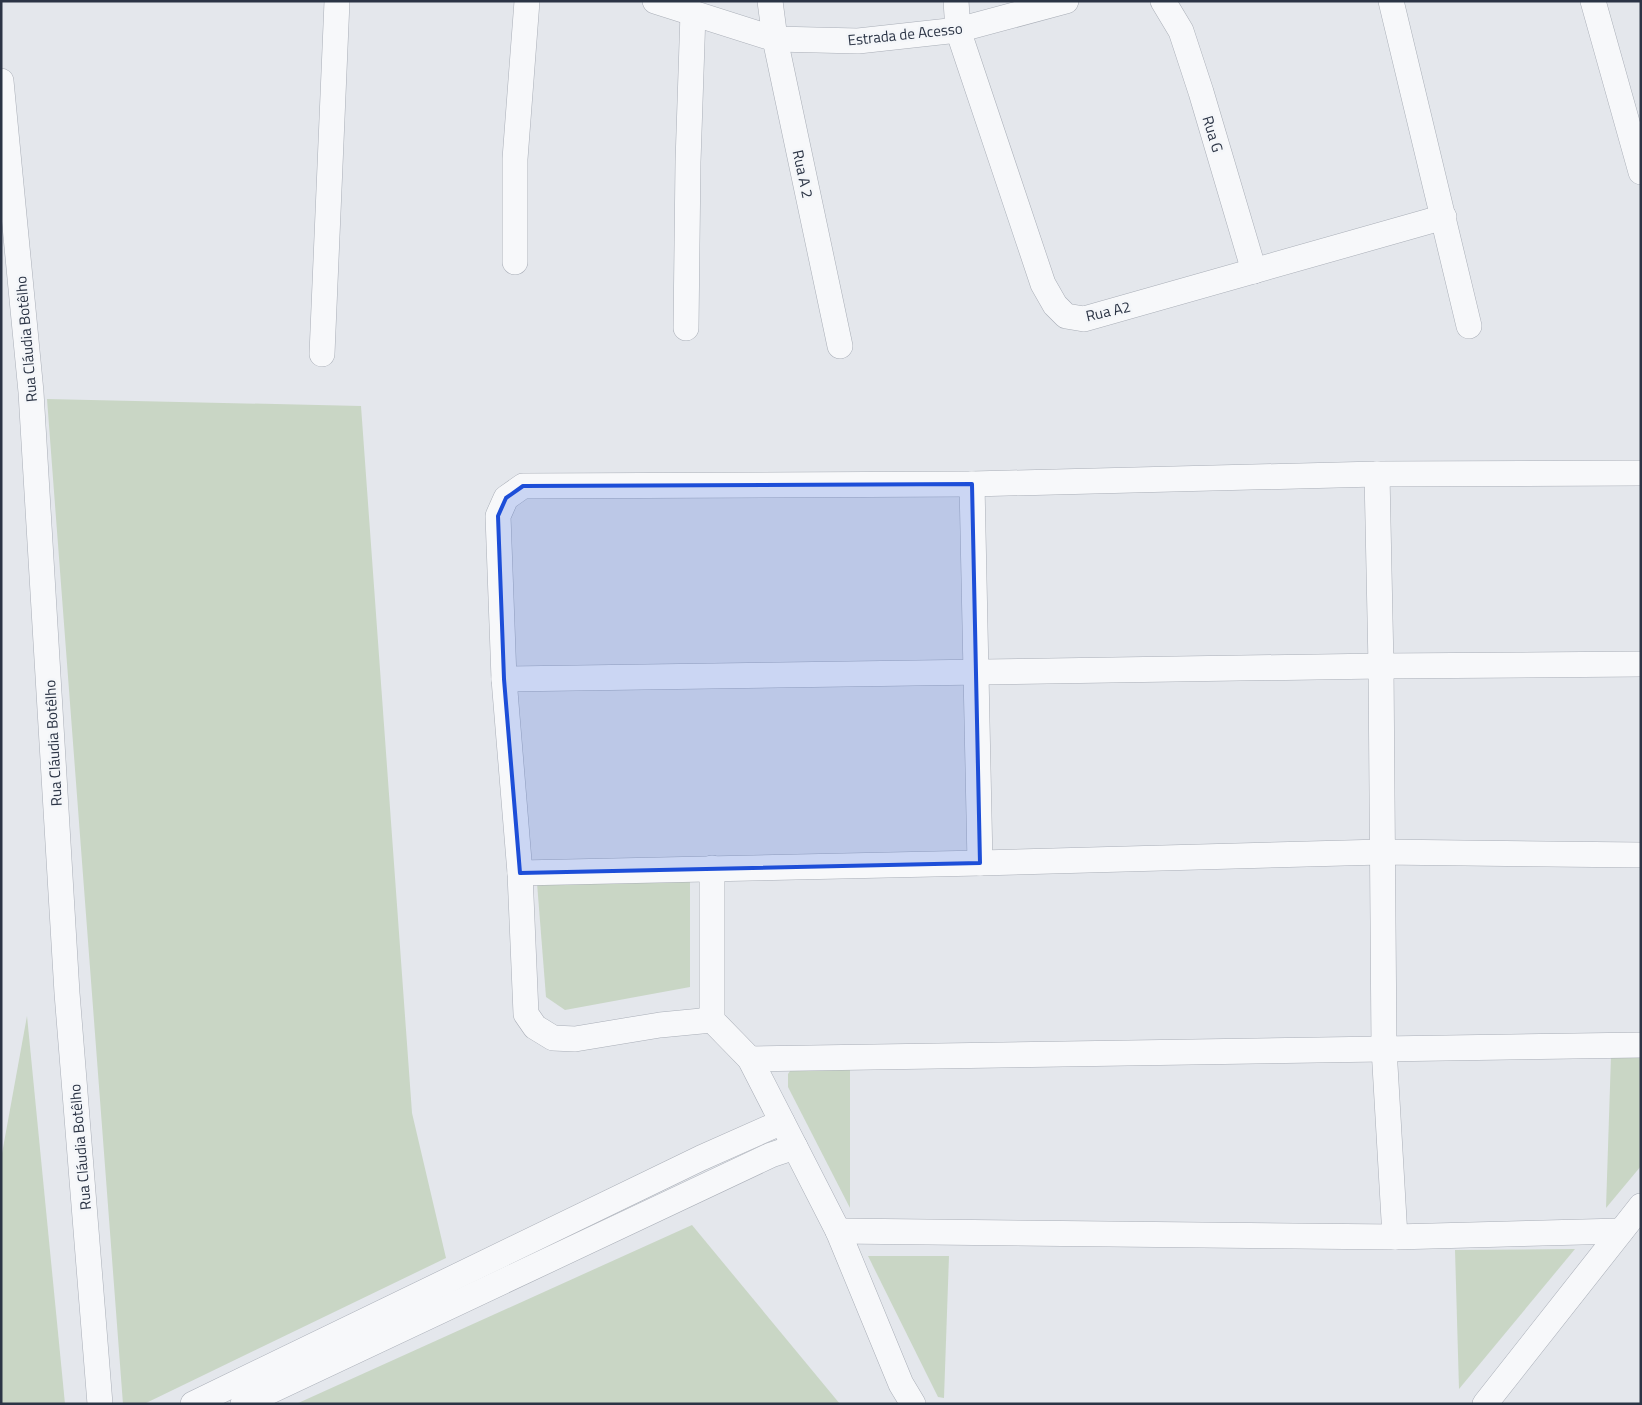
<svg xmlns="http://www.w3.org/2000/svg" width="1642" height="1405" font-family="'Titillium Web',sans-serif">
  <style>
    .green { fill: #c9d6c5 }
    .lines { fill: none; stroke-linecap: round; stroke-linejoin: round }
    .minor-casing { stroke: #a9aeb7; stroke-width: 26 }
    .minor { stroke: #f7f8fa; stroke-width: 25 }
    .marked { fill: #1d4ed8; fill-opacity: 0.2; stroke: #1d4ed8; stroke-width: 4; stroke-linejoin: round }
    .labels { text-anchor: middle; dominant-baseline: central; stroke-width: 5; stroke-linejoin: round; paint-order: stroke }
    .street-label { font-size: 15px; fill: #2b3445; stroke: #f4f6f9 }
  </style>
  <rect width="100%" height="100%" fill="#e4e7ec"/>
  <!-- green -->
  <g class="green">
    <polygon points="47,399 361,406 412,1113 446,1258 144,1404 123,1404"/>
    <polygon points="690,881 690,987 565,1010 546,997 537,883"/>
    <polygon points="27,1016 65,1404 1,1404 1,1159"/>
    <polygon points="1611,1056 1641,1056 1641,1166 1606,1208"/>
    <polygon points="795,1064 850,1065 850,1208 788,1087 788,1074"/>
    <polygon points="692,1225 840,1404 296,1404"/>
    <polygon points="1575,1249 1459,1389 1455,1250"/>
    <polygon points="868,1256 949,1256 944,1398 938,1397"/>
  </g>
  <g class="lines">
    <defs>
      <g id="minor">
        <polyline points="655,1 775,39 858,41 958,30 1066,1"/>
        <polyline points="770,1 775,39 840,346"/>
        <polyline points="956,1 958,30 1043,284 1055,305 1066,316 1084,319 1444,217"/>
        <polyline points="1163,1 1181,31 1201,92 1254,271"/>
        <polyline points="1391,1 1469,326"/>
        <polyline points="1593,1 1641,172"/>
        <polyline points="1,81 31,392 67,993 100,1404"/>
        <polyline points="515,262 515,159 527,1"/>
        <polyline points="686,328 688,162 693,13"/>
        <polyline points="322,354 337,1"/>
        <polyline points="1377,474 1381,666 1384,1048 1395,1237"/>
        <polyline points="972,484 980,863"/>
        <polyline points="504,679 1381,666 1641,664"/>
        <polyline points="712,868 712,1020 750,1059 838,1231 901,1384 913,1404"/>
        <polyline points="520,873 980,863 1382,852 1641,855"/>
        <polyline points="712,1020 660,1025 575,1039 553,1038 535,1027 526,1014 520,873 504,679 498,516 506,498 523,486 972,484 1377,474 1641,473"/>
        <polyline points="750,1059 1641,1045"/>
        <polyline points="838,1231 1395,1237 1621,1231"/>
        <polyline points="193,1404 701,1158 782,1122"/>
        <polyline points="243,1404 771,1155 795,1147"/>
        <polyline points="1485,1404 1641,1206"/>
      </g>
    </defs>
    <!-- minor casing -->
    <use href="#minor" class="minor-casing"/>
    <!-- minor -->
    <use href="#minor" class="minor"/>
  </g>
  <!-- marked area -->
  <path class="marked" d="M972,484L980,863L520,873L504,679L498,516L506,498L523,486Z"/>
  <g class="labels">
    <!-- street labels -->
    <g class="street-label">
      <text transform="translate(905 34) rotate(-6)">Estrada de Acesso</text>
      <text transform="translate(1213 134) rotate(73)">Rua G</text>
      <text transform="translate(803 174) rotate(78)">Rua A 2</text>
      <text transform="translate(1108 311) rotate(-13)">Rua A2</text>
      <text transform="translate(26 339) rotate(-95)">Rua Cláudia Botêlho</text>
      <text transform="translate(53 743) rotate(-93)">Rua Cláudia Botêlho</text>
      <text transform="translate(80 1147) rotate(-95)">Rua Cláudia Botêlho</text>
    </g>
  </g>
  <!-- border -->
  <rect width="1642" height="1405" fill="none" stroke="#2b3445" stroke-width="5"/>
</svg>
